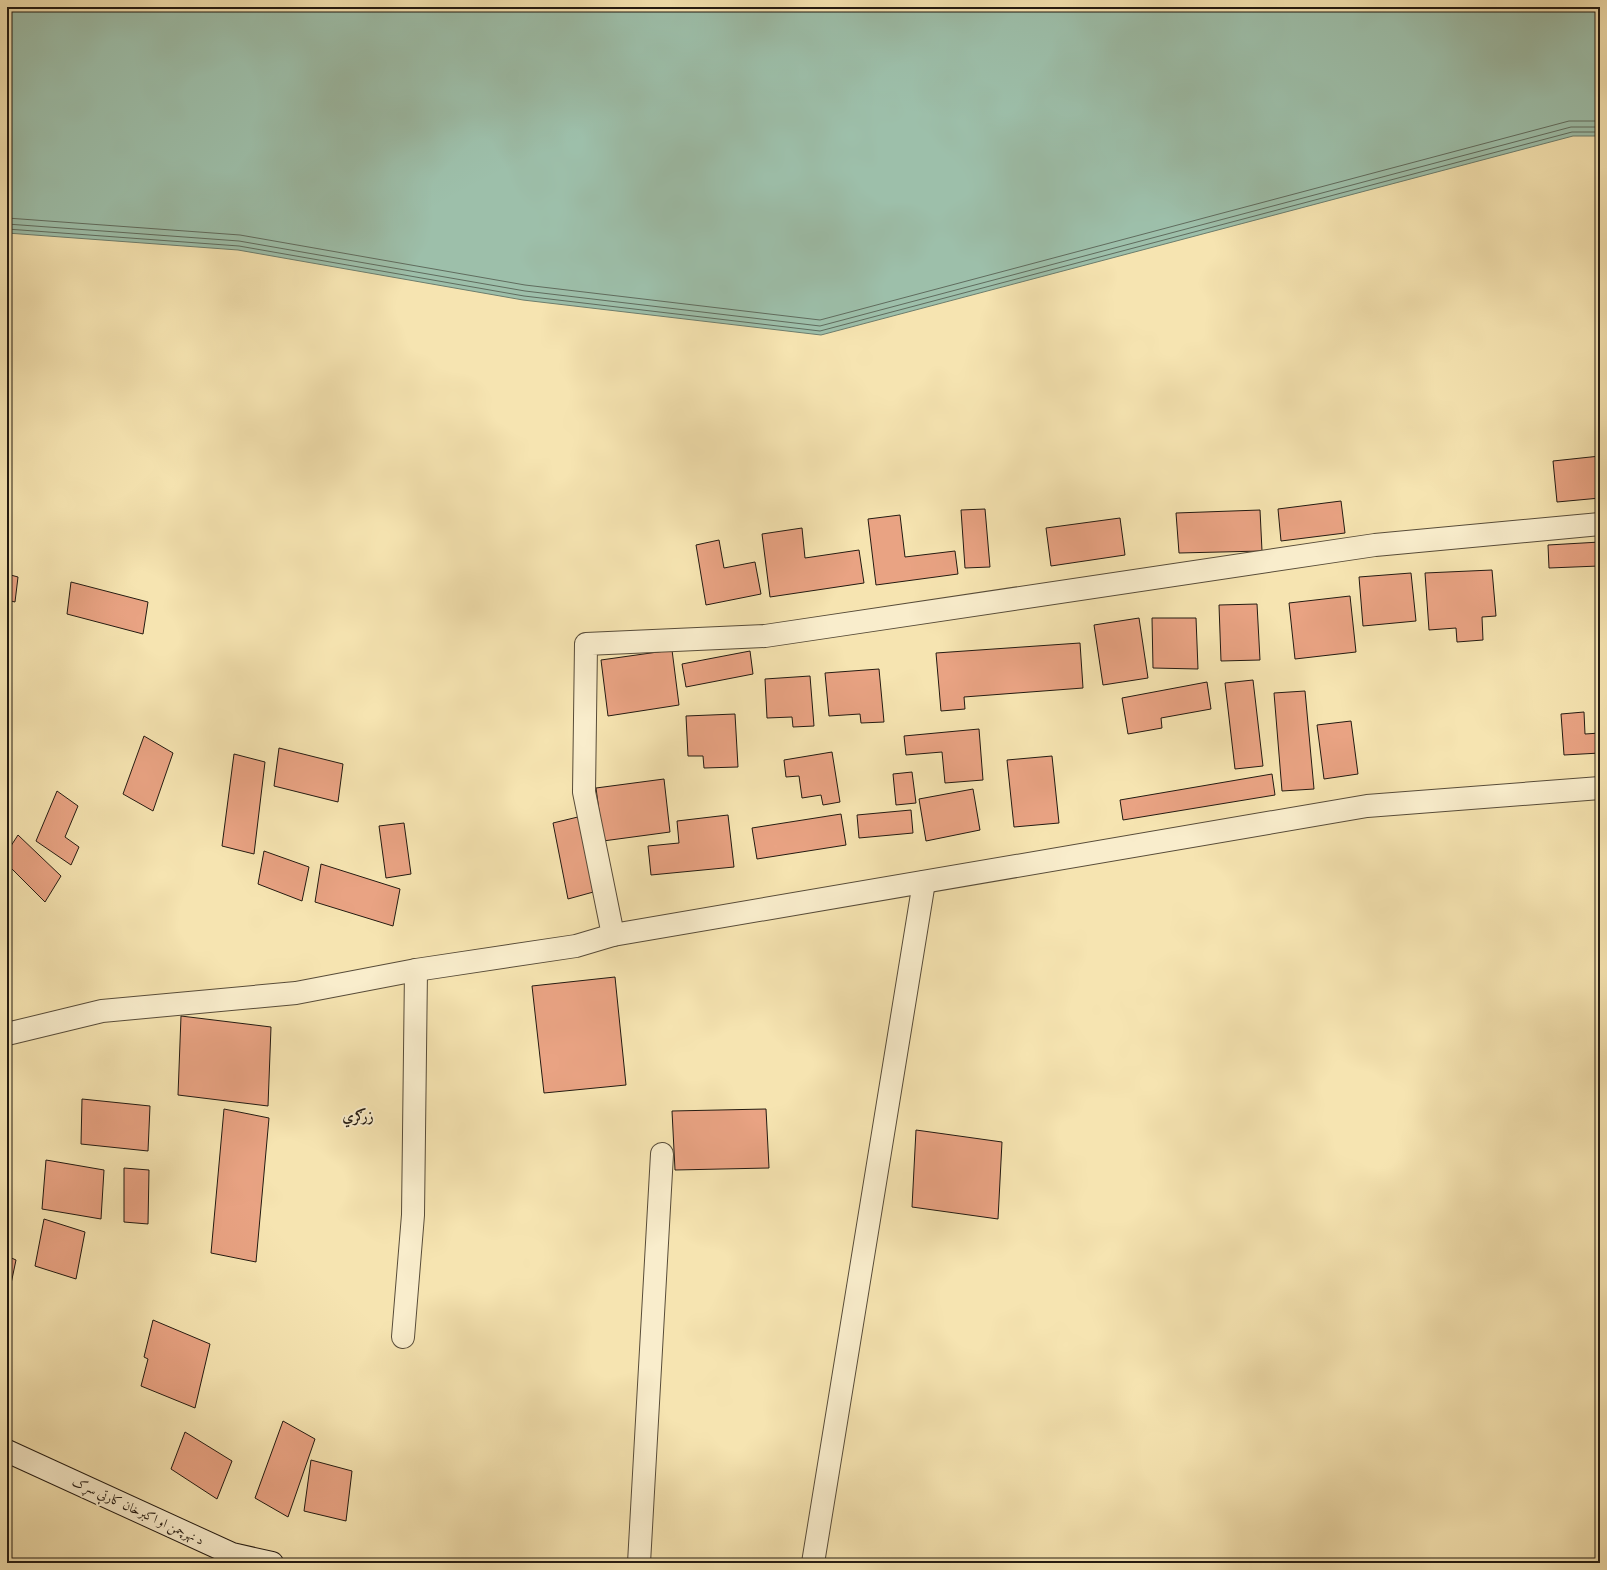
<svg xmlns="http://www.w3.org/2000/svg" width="1607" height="1570" font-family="'IM FELL Double Pica',Amiri,serif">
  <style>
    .water { fill: #9dbfaa; stroke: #6c7d6d }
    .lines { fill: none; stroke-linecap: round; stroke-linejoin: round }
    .shore { stroke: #606c5e; stroke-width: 1 }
    .building { fill: #e9a383; stroke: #231a11 }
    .street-casing { stroke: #584c39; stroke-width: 24 }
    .secondary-casing { stroke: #231a11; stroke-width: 24 }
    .street { stroke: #f9edcc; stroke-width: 22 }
    .secondary { stroke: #f9edcc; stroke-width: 22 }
    .labels { text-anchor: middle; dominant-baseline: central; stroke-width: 4; stroke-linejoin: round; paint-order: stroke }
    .street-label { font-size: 13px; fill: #231a11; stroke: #f9edcc }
    .quarter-label { font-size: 15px; font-weight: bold; fill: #231a11; stroke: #f9edcc }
  </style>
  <rect width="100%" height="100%" fill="#f6e4b1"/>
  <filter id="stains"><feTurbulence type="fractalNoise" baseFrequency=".005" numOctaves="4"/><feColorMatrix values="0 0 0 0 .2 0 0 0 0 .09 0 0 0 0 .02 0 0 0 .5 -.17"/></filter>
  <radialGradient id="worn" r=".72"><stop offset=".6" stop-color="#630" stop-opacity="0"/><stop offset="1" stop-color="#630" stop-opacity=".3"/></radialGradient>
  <!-- water -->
  <polygon class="water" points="7,7 1600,7 1600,136 1573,136 821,335 523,300 238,250 7,233"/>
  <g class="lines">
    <!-- shore -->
    <g class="shore">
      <polyline points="7,218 240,235 525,285 820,320 1569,121 1600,121"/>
      <polyline points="7,224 239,241 525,291 820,326 1571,127 1600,127"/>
      <polyline points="7,229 239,246 524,296 820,331 1572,132 1600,132"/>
    </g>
  </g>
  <!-- building -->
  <g class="building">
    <polygon points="1600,456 1600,498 1557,502 1553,461"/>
    <polygon points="1341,501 1345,533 1281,541 1278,509"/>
    <polygon points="985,509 990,567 965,568 961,510"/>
    <polygon points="1260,510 1262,551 1179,553 1176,513"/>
    <polygon points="900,515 905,557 955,551 958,574 876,585 868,519"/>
    <polygon points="1120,518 1125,555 1051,566 1046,528"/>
    <polygon points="802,528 805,558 859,550 864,583 770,597 762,534"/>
    <polygon points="719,540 724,568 755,562 761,594 706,605 696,545"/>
    <polygon points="1600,542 1600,582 1599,566 1549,568 1548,545"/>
    <polygon points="1492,570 1496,616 1482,617 1483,640 1457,642 1456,628 1429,630 1425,573"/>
    <polygon points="1411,573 1416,621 1363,626 1359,577"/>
    <polygon points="7,574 18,577 15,602 7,600"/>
    <polygon points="71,582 148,602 143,634 67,614"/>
    <polygon points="1350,596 1356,652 1295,659 1289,603"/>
    <polygon points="1257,604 1260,660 1221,661 1219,605"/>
    <polygon points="1139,618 1148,678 1103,685 1094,625"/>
    <polygon points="1152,618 1196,618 1198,669 1153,668"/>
    <polygon points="1080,643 1083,688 964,697 965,709 941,711 936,653"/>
    <polygon points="672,650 679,705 608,716 601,660"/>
    <polygon points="750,651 753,674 686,687 682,664"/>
    <polygon points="879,669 884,722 861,723 860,714 829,716 825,673"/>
    <polygon points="810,676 814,726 793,727 792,717 767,718 765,679"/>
    <polygon points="1253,680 1263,766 1235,769 1225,683"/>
    <polygon points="1207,682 1211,709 1161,718 1162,728 1128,734 1122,698"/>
    <polygon points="1305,691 1314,789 1282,791 1274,693"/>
    <polygon points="1584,712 1585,734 1600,733 1600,753 1564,755 1561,714"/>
    <polygon points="735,714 738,767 704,768 703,756 688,756 686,716"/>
    <polygon points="1351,721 1358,774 1324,779 1317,725"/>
    <polygon points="979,729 983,780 945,783 942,752 906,755 904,736"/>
    <polygon points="144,736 173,753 153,811 123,794"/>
    <polygon points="279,748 343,764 338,802 274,786"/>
    <polygon points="832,752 840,802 823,805 821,795 802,798 799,776 786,777 784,760"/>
    <polygon points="234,754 265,762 254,854 222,846"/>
    <polygon points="1052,756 1059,823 1014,827 1007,760"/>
    <polygon points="912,772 916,803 896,805 893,774"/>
    <polygon points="1272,774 1275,795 1123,820 1120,800"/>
    <polygon points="664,779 670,832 603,841 596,788"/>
    <polygon points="973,789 980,830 926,841 919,799"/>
    <polygon points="57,791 78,806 65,837 79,847 71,865 36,841"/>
    <polygon points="911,810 913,833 859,838 857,815"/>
    <polygon points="841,814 846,845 757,859 752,828"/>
    <polygon points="728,815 734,867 651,875 648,846 679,843 677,821"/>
    <polygon points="582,816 597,891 568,899 553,823"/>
    <polygon points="404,823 411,874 386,878 379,826"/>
    <polygon points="18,835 61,876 45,902 7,864 7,852"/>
    <polygon points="264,851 309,867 302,901 258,884"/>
    <polygon points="321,864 400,889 393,926 315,902"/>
    <polygon points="615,977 626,1085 544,1093 532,986"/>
    <polygon points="181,1016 271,1027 268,1106 178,1095"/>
    <polygon points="82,1099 150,1106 148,1151 81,1144"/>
    <polygon points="224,1109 269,1118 256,1262 211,1253"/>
    <polygon points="766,1109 769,1168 675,1170 672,1111"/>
    <polygon points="916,1130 1002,1142 998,1219 912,1207"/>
    <polygon points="46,1160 104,1170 101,1219 42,1209"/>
    <polygon points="124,1168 149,1170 148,1224 124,1222"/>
    <polygon points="44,1219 85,1232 76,1279 35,1266"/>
    <polygon points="7,1256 16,1260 7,1303"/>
    <polygon points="153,1320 210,1344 195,1408 141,1386 148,1359 144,1357"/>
    <polygon points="283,1421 315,1439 288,1517 255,1498"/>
    <polygon points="185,1432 232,1461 217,1499 171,1469"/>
    <polygon points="311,1460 352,1471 346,1521 304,1511"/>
  </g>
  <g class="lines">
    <defs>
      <g id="street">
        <polyline points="613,935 584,792 586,644 765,636 1375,545 1600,524"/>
        <polyline points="7,1034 102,1011 296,993 416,970 576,946 613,935 1367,806 1600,788"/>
        <polyline points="403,1337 413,1215 416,970"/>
        <polyline points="639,1563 662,1154"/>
        <polyline points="813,1563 924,882"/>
      </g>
      <polyline id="secondary" points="7,1451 232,1554 272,1563"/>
    </defs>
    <!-- street casing -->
    <use href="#street" class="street-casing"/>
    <!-- secondary casing -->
    <use href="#secondary" class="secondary-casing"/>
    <!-- street -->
    <use href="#street" class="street"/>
    <!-- secondary -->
    <use href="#secondary" class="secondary"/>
  </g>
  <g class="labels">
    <!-- street labels -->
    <g class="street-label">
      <text transform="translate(138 1511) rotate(25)">د نهرچمن او اکبرخان کارتې سړک</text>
    </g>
    <!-- quarter labels -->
    <g class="quarter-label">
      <text x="358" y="1116">زرګري</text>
    </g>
  </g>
  <!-- margin -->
  <rect width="1607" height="1570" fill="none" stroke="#f6e4b1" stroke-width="24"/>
  <rect x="8" y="8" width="1591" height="1554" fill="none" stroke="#231a11" stroke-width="2"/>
  <rect x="12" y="12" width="1583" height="1546" fill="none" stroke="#231a11"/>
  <rect width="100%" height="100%" filter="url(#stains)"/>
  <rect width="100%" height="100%" fill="url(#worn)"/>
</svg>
